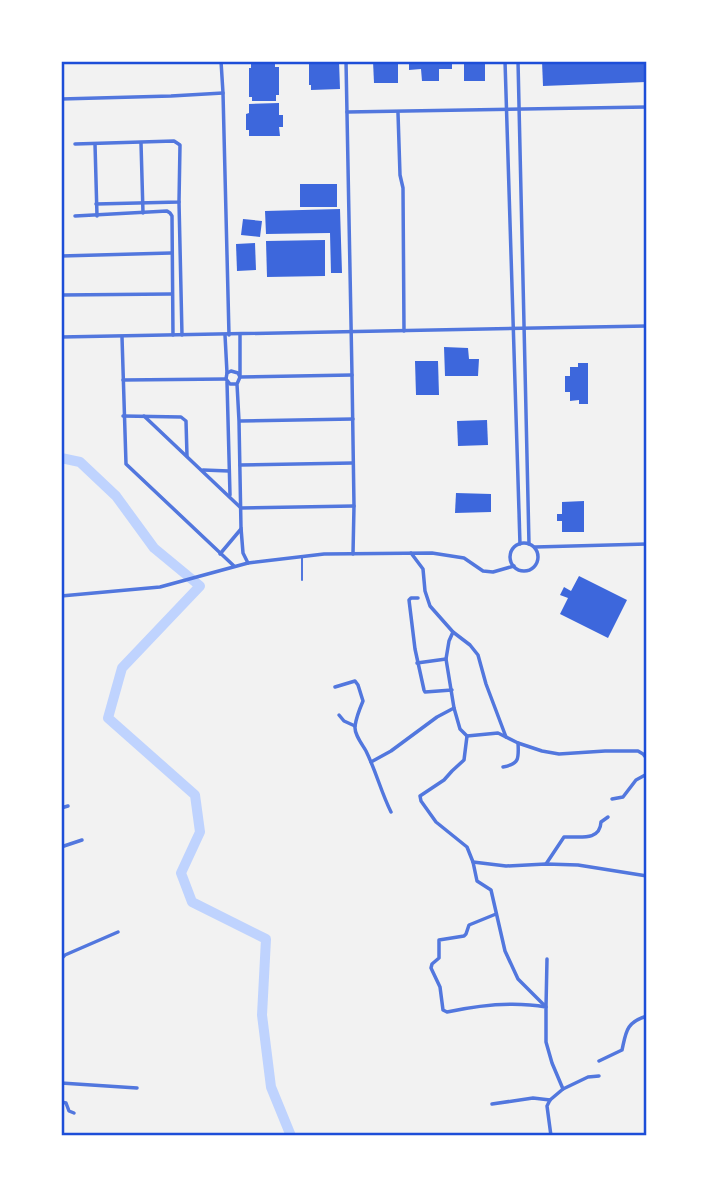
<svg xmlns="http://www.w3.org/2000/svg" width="708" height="1197" font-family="'Golos Text',sans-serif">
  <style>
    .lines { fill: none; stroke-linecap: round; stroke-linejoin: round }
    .river { stroke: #bfd3fe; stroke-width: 10 }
    .building { fill: #3d67dc }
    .service { stroke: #5277de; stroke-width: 2 }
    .minor { stroke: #5277de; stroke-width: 3.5 }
    .neatline { fill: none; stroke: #1d4ed8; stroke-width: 2.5 }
  </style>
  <rect width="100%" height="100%" fill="#f2f2f2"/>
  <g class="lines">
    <!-- river -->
    <polyline class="river" points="61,458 80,462 116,496 154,548 200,586 122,668 108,718 195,795 200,832 181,873 192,902 266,939 262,1015 271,1087 291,1136"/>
  </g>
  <!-- building -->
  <g class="building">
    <polygon points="251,61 275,61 275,67 279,67 279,95 276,95 276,101 252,101 252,97 249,97 249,68 251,68"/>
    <polygon points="310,61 339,61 340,89 311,90 311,85 309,85 309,63 310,63"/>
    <polygon points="373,61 398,61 398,83 374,83"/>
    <polygon points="409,61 452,61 452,69 439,69 439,81 422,81 421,69 409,70"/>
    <rect x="464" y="61" width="21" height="20"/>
    <polygon points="542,61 646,61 646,82 543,86"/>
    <polygon points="279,103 279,115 283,115 283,127 279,127 280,136 249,136 249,130 246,130 246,114 249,113 249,104"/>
    <rect x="300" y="184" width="37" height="23"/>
    <polygon points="340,209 342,273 331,273 330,233 266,234 265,211"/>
    <polygon points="243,219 262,221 260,237 241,235"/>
    <polygon points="325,240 325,276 267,277 266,241"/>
    <polygon points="255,243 256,270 237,271 236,244"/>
    <polygon points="444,347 468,348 469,359 479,359 478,376 445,376"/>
    <polygon points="415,361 438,361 439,395 416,395"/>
    <polygon points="578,363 588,363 588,404 579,404 579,400 570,401 570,392 565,392 565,376 570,376 570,367 578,367"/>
    <polygon points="487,420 488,445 458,446 457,421"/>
    <polygon points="456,493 491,494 491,512 455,513"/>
    <polygon points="584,501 584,532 562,532 562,521 557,521 557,514 562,514 562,502"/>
    <polygon points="579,576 627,600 608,638 560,614 568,598 560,595 564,587 571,591"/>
  </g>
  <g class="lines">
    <!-- service -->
    <polyline class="service" points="302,557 302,580"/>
    <!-- minor -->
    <g class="minor">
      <polyline points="221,61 223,93 229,335"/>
      <polyline points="346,61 352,375 354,506 353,554"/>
      <polyline points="505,61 520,544"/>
      <polyline points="518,61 529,544"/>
      <polyline points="61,99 171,96 223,93"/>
      <polyline points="347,112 647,107"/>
      <polyline points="398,113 400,175 403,188 404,331"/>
      <polyline points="141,143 143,213"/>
      <polyline points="75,144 174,141 180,145 179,202 96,204"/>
      <polyline points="95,144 97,216"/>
      <polyline points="179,202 182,335"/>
      <polyline points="75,216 167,211 170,213 172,216 173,335"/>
      <polyline points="61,256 171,253"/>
      <polyline points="61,295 171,294"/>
      <polyline points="225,335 227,373"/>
      <polyline points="61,337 647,326"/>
      <polyline points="122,337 126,464 234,566"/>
      <polyline points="240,375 240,335"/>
      <polyline points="240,377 352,375"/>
      <polyline points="123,380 226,379"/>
      <polyline points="227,382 230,495"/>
      <polyline points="237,384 230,384 226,379 227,373 231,371 238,373 240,377 237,384 239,421 241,528 243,553 248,563"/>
      <polyline points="123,416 181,417 186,421 187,456"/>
      <polyline points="144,416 241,508 354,506"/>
      <polyline points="240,421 353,419"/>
      <polyline points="240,465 353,463"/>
      <polyline points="203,470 229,471"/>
      <circle cx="524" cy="557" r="14"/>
      <polyline points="535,547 647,544"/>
      <polyline points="411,553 423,569 425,591 430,606 453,632 470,645 478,655 486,684 506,737"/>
      <polyline points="220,554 241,529"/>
      <polyline points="61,596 160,587 248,563 324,554 432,553 464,558 483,571 493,572 514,566"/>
      <polyline points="418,598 411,598 409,600 415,649 424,690 425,692 452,690"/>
      <polyline points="453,632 449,641 446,659 454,708 460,729 467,736 464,760 452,771 444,780 420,796 421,801 436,822 467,847 473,862 506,866 546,864 578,865 647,876"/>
      <polyline points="417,663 446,659"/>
      <path d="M335,687L355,681L358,685L363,701C360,708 356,719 355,726C354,734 362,744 366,751C376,771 381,792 391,812"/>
      <polyline points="339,715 344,721 355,726"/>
      <polyline points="467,736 498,733 518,743 542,751 559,754 605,751 638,751 643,754 647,759"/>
      <polyline points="371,762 391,751 437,717 454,708"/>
      <path d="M503,767C519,764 519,759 518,743"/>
      <polyline points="612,799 623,797 636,780 647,774"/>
      <polyline points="61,808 68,806"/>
      <polyline points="61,847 82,840"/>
      <polyline points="473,862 477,881 491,890 505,951 518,979 546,1007 547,959"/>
      <path d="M546,864L564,837C578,836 600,842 601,822L608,817"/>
      <path d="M496,914L469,925L466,934L464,936L439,940V958L432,964L431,968L440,987L443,1010L447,1012C479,1005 513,1001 546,1007V1042L552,1063L563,1089"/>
      <polyline points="61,966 62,958 65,955 118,932"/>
      <path d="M599,1061L622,1050C626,1032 626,1022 647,1016"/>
      <polyline points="61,1083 137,1088"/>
      <polyline points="61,1102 66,1103 69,1111 74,1113"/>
      <polyline points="492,1104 533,1098 550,1100"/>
      <polyline points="551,1136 547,1106 550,1100 563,1089 588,1077 599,1076"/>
    </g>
  </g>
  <!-- border -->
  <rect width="708" height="1197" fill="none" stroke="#ffffff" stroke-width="126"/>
  <rect x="63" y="63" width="582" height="1071" class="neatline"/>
</svg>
